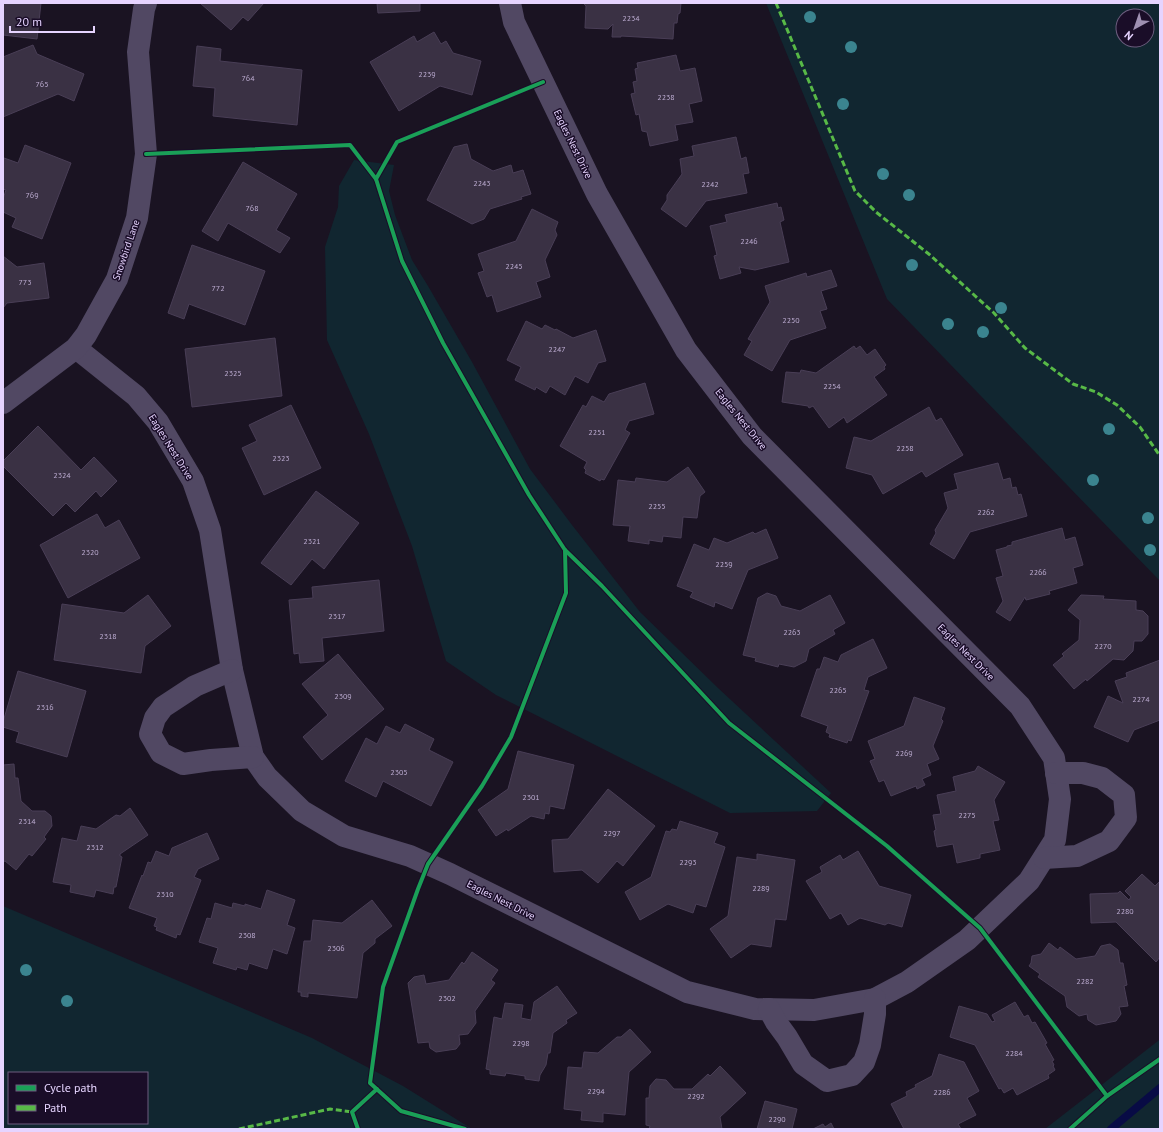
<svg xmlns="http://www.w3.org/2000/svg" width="1163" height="1132" font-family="'PT Sans',sans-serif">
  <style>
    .green { fill: #112630; fill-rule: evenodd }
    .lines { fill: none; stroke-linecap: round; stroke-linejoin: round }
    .stream { stroke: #080b45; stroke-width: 8 }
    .building { fill: #3a3144; stroke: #493e56 }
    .minor { stroke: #514863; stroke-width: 22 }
    .quiet { stroke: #58b947; stroke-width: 3; stroke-dasharray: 6 3; stroke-linecap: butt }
    .cycleway-casing { stroke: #1a0d28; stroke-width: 6 }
    .cycleway { stroke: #1a9f57; stroke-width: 4 }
    .tree { fill: #3b848f }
    .labels { text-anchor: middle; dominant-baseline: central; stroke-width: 3; stroke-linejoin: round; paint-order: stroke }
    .number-label { font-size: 8px; fill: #bbabd0 }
    .street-label { font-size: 10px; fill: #e6d4ff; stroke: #1a0d28 }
  </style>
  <rect width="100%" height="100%" fill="#1a1322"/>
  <!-- green -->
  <g class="green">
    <path d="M766,3H1160V581L887,299ZM1123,16H1147V40H1123Z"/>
    <polygon points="354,160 394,165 389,191 395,215 412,260 428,286 472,362 530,469 572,525 640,612 718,688 831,793 817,811 730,813 496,695 446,661 412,546 369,434 327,340 325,247 338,207 339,186"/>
    <path d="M3,906L312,1038L403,1086L472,1129H3ZM9,1073H147V1123H9Z"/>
    <polygon points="1160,1039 1160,1129 1045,1129 1158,1041"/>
  </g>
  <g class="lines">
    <!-- stream -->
    <polyline class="stream" points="1111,1129 1160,1088"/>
  </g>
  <!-- building -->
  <g class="building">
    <polygon points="3,3 41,3 37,39 3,35"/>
    <polygon points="200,3 264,3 248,21 243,17 231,30"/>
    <polygon points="377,3 420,3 420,11 378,13"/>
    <polygon points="583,3 681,3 680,13 678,14 677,23 674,23 673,39 621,36 621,37 612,37 613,24 608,29 585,28 586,6"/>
    <polygon points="434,32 441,44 446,41 453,53 481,61 472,95 440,86 399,111 370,62 414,36 417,42"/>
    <polygon points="33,45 37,54 84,74 74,101 58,94 3,117 3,57"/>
    <polygon points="197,46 221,49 220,61 302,70 297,125 213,116 215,88 193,86"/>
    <polygon points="676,55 680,71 695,68 702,101 689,104 693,122 675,125 678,140 650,146 647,132 642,131 639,114 636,115 631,94 635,93 633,82 637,81 635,69 638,68 637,63"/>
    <polygon points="736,137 741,159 746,157 749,173 743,174 747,193 706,201 686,227 661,209 667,200 667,195 682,174 680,159 694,156 692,146"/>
    <polygon points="467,144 471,159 493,171 511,165 513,173 523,170 531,194 521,197 522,199 490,209 484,219 472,224 427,200 454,147"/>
    <polygon points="25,145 71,163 42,239 12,227 16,218 3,212 3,199 6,190 3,189 3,161 4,158 18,163"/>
    <polygon points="243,162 297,194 276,230 290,238 280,253 228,223 218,241 202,231"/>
    <polygon points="777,203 778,208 781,207 784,220 780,222 789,262 755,270 739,267 741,273 720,279 714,256 717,255 710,226 727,222 725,215"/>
    <polygon points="532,209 558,222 555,230 557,235 545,260 550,277 536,282 541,297 497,312 492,295 487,297 478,273 484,271 478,254 516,241"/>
    <polygon points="192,245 265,271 245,325 189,304 184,319 168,313"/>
    <polygon points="3,256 17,267 44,263 49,298 7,303 3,308"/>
    <polygon points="831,270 837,286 821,291 827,309 820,311 826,328 790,340 772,371 744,355 752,341 748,339 770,302 765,286 806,273 807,277"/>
    <polygon points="526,321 542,329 545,325 555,330 556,329 573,338 596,330 606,361 598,363 588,383 575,376 565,395 550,386 546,393 536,387 535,390 515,380 521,367 507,360"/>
    <polygon points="275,338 282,396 192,407 185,349"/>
    <polygon points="854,346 856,349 860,346 867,355 875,349 886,365 884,367 885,369 874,377 887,395 847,423 844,417 829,428 813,406 809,408 808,406 782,402 786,372 800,373 801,370 816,373"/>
    <polygon points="645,383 654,414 629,421 625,430 630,433 604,480 601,479 600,481 585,473 586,470 584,468 587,462 560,446 583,405 586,407 592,396 604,402 609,394"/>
    <polygon points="291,405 321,468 264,495 242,448 257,441 249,425"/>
    <polygon points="929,407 936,421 941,418 963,455 926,477 922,471 883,494 872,475 846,468 854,437 871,441"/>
    <polygon points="38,426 81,470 94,457 117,481 101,497 96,491 75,512 66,503 53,516 3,466 3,461"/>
    <polygon points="998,463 1003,480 1010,478 1012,488 1016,487 1018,495 1021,494 1027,516 970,532 954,559 930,544 936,533 935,530 948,508 944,493 958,489 954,474"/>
    <polygon points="688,467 705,492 700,496 697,518 683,517 681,538 663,536 662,542 649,540 649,544 628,541 630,526 613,525 618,480 635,482 636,478 667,482"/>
    <polygon points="316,491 359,523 324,569 312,559 291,585 261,563"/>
    <polygon points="97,514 105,528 119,520 140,558 68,598 40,545"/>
    <polygon points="1062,528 1065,540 1075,537 1083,565 1073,568 1077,583 1049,591 1050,594 1026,600 1025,597 1010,621 996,612 1003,601 996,578 1003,576 996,550 1007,547 1007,546 1012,545 1012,542"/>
    <polygon points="766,529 778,558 748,570 732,609 715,602 714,607 690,597 693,592 677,586 694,544 709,550 714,538 727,543 753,532 755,534"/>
    <polygon points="379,580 384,631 322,638 324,661 300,663 299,653 294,654 289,600 313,598 312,587"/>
    <polygon points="767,593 776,596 781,606 800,611 830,595 845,623 833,630 835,634 809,649 806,661 794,667 779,664 778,667 755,661 756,658 743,655 758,598"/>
    <polygon points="148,595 171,626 145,646 141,673 54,660 62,604 124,613"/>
    <polygon points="1081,595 1104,596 1103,599 1136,601 1136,610 1143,611 1148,616 1148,634 1142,641 1134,641 1133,651 1124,660 1113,659 1087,681 1086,679 1074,689 1053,665 1064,656 1062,654 1079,640 1080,620 1068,610"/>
    <polygon points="873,639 887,668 868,677 864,690 869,691 851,741 848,740 847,743 829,737 830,734 826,732 828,726 801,716 817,669 820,669 824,657 838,662 841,655"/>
    <polygon points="338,654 384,709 322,760 303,737 328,715 302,684"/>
    <polygon points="1160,660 1160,720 1134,730 1128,742 1094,727 1108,696 1123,703 1115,681 1127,677 1126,673"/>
    <polygon points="18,671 86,691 67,757 16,742 19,732 3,727 3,722"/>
    <polygon points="914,697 945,708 941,719 943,721 933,746 939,759 927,764 931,775 922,779 925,785 917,789 916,786 891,796 884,780 879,782 870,761 875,759 868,741 904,726"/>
    <polygon points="405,724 434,739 429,750 453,762 431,806 383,781 376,797 345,781 366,738 377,744 386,726 400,733"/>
    <polygon points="518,751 574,765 564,809 550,806 549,814 545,813 544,819 531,816 508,831 507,829 496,836 478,810 508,789"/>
    <polygon points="14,764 15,778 18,778 21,801 32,811 45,811 51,816 52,826 44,837 46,839 32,856 29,854 16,870 5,861 3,862 3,765"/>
    <polygon points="978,766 1005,782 994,800 999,820 993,821 1000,850 980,854 980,858 957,863 953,844 937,847 934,831 936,830 933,815 941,814 937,795 956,791 953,777 975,771"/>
    <polygon points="608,789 655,826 623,866 617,861 598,883 582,870 554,872 552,840 568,839"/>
    <polygon points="130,808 148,835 120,854 120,856 122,857 116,887 114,887 113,894 96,890 94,897 70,892 71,885 53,882 62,838 77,841 81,826 96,829 116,815 120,816"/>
    <polygon points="680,821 718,833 714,843 725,847 706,907 696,904 693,913 668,904 640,920 625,892 651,877 666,831 670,832 672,829 677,830"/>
    <polygon points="207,833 219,859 198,869 194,877 201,880 180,935 177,934 176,938 156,930 157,927 154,926 157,918 129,908 142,875 143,876 148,862 151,863 156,851 169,856 172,848"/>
    <polygon points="858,851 879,886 911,895 902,927 888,923 885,925 860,918 848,925 841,913 830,919 806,881 822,872 820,867 840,855 843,860"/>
    <polygon points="757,854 795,860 786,920 775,919 771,947 751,944 731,958 710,929 728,916 737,857 757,860"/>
    <polygon points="1142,874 1155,886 1160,881 1160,957 1156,962 1116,922 1091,923 1090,894 1118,893 1120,891 1129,900 1131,897 1125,891"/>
    <polygon points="267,890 295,900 287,925 295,928 287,954 273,949 267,969 249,963 247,970 237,967 236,970 213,963 218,948 199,942 207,918 211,919 215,903 232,908 233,903 245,906 245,904 261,909"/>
    <polygon points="372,900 392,926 375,939 375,943 363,953 357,998 308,993 308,997 301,996 301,992 298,992 304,941 311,941 313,920 342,923"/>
    <polygon points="1049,943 1058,950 1060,947 1076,959 1095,956 1101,946 1110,944 1118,950 1120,963 1123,963 1127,985 1124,986 1128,1006 1119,1007 1121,1014 1116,1021 1096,1025 1088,1020 1087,1014 1079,1016 1067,1007 1065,996 1038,977 1040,974 1029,966 1031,963 1032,956 1041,954"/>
    <polygon points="472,952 498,970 491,980 495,983 475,1011 476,1023 468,1034 459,1035 460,1044 456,1049 436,1052 430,1048 429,1042 418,1043 408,983 414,977 424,975 426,984 449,980 462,962 464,964"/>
    <polygon points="557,986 577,1013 566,1020 567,1023 553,1033 550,1053 548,1053 546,1065 540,1075 539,1081 525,1079 525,1076 506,1073 505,1076 490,1074 490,1070 486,1069 494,1017 502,1019 505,1003 523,1005 521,1018 531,1020 534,1002"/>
    <polygon points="1015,1002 1024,1017 1028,1015 1032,1023 1035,1022 1047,1043 1045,1044 1054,1060 1052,1061 1054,1065 1053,1066 1055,1070 1048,1075 1049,1078 1017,1095 1013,1088 1004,1093 1001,1088 999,1089 975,1045 950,1037 959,1006 987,1014 992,1022 995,1021 992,1015"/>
    <polygon points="630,1029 651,1052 629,1072 625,1115 603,1113 603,1122 581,1120 582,1111 564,1109 568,1067 582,1068 584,1052 598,1053 617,1037 621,1037"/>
    <polygon points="939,1054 964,1062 979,1091 967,1098 976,1115 958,1124 961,1129 904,1129 891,1104 907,1096 906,1092 916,1087 915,1085 932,1076"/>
    <polygon points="720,1066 746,1093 720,1117 722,1129 649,1129 650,1126 646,1125 646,1098 649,1098 650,1086 656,1079 666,1080 674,1089 692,1089 708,1074 710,1076"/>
    <polygon points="765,1101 797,1109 792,1129 757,1129"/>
    <polygon points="831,1123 834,1129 813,1129 823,1124 825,1127"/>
  </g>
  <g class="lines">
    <!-- minor -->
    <g class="minor">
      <polyline points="76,348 136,396 158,422 193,481 210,530 232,670 253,757 267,777 302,811 344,836 410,856 450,874 687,992 755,1009 814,1010 875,999 907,982 967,940 1029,881 1055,840 1060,799 1054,758 1020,706 752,436 686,350 597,194 514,22 510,3"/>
      <polyline points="3,403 76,348 86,335 117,279 137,218 146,154 138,52 144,9 146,3"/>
      <polyline points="232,670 195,686 163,707 155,718 150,734 161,753 183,764 211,760 253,757"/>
      <polyline points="1044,858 1077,856 1109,841 1126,818 1124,795 1102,778 1083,773 1056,773"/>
      <polyline points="769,1009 776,1022 787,1037 803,1064 827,1081 852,1075 864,1062 870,1045 875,1014 875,999"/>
    </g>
    <!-- quiet -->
    <g class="quiet">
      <polyline points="776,3 855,191 876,212 930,255 994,313 1025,348 1073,384 1096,392 1117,405 1140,427 1160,456"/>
      <polyline points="239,1129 330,1109 352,1112"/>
    </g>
    <defs>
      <g id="cycleway">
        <polyline points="146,154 350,145 376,179 397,142 543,82"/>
        <polyline points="376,179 402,261 443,343 529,495 565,550 602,586 729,723 887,846 980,928 1107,1096"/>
        <polyline points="358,1129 352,1112 377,1089"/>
        <polyline points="465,1129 401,1111 370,1083 383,987 418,889 428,864 482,786 511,737 566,593 565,550"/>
        <polyline points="1070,1129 1107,1096 1160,1059"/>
      </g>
    </defs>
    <!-- cycleway casing -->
    <use href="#cycleway" class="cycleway-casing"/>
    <!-- cycleway -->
    <use href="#cycleway" class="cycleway"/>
  </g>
  <!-- trees -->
  <g class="tree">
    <circle cx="810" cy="17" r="6"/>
    <circle cx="851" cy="47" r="6"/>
    <circle cx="843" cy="104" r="6"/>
    <circle cx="883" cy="174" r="6"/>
    <circle cx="909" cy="195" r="6"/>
    <circle cx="912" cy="265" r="6"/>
    <circle cx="1001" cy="308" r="6"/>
    <circle cx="948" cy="324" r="6"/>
    <circle cx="983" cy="332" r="6"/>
    <circle cx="1109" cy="429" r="6"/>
    <circle cx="1093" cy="480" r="6"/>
    <circle cx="1148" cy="518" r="6"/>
    <circle cx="1150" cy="550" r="6"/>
    <circle cx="26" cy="970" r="6"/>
    <circle cx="67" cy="1001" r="6"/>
  </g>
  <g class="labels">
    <!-- number labels -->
    <g class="number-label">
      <text x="631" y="18">2234</text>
      <text x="427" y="74">2239</text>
      <text x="248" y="78">764</text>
      <text x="42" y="84">765</text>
      <text x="666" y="97">2238</text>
      <text x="482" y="183">2243</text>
      <text x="710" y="184">2242</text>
      <text x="32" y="195">769</text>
      <text x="252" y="208">768</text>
      <text x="749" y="241">2246</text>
      <text x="514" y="266">2245</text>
      <text x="25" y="282">773</text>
      <text x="218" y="288">772</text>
      <text x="791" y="320">2250</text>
      <text x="557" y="349">2247</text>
      <text x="233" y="373">2325</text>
      <text x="832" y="386">2254</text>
      <text x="597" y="432">2251</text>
      <text x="905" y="448">2258</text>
      <text x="281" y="458">2323</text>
      <text x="62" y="475">2324</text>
      <text x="657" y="506">2255</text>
      <text x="986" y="512">2262</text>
      <text x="312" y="541">2321</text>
      <text x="90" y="552">2320</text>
      <text x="724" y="564">2259</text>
      <text x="1038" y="572">2266</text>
      <text x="337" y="616">2317</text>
      <text x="792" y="632">2263</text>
      <text x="108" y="636">2318</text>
      <text x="1103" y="646">2270</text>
      <text x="838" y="690">2265</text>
      <text x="343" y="696">2309</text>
      <text x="1141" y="699">2274</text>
      <text x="45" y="707">2316</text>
      <text x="904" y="753">2269</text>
      <text x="399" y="772">2305</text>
      <text x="531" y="797">2301</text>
      <text x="967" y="815">2275</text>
      <text x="27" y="821">2314</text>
      <text x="612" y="833">2297</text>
      <text x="95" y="847">2312</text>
      <text x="688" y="862">2293</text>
      <text x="761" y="888">2289</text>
      <text x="165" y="894">2310</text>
      <text x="1125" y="911">2280</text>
      <text x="247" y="935">2308</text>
      <text x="336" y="948">2306</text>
      <text x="1085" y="981">2282</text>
      <text x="447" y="998">2302</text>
      <text x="521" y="1043">2298</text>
      <text x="1014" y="1053">2284</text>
      <text x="596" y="1091">2294</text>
      <text x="942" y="1092">2286</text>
      <text x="696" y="1096">2292</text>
      <text x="777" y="1119">2290</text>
    </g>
    <!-- street labels -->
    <g class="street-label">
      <text transform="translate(573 144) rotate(64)">Eagles Nest Drive</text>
      <text transform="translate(126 250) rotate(-71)">Snowbird Lane</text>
      <text transform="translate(741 419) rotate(51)">Eagles Nest Drive</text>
      <text transform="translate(171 447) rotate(58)">Eagles Nest Drive</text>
      <text transform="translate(966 652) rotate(45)">Eagles Nest Drive</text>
      <text transform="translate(501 900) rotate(27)">Eagles Nest Drive</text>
    </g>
  </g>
  <!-- border -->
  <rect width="1163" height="1132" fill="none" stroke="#e6d4ff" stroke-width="8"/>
  <!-- legend -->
  <rect x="8" y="1072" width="140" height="52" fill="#1a0d28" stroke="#6c5d7e"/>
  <rect x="16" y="1085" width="20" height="6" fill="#1a9f57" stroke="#6c5d7e"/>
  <text x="44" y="1092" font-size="12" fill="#e6d4ff">Cycle path</text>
  <rect x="16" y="1105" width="20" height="6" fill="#58b947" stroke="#6c5d7e"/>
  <text x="44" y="1112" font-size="12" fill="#e6d4ff">Path</text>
  <!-- north arrow -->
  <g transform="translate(1135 28) rotate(220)"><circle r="19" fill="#1a0d28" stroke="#6c5d7e"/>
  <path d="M0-3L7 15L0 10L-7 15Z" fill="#9f90b2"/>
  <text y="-6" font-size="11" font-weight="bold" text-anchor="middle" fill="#e6d4ff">N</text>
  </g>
  <!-- scale -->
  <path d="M10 26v6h84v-6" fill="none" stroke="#e6d4ff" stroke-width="2"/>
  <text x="16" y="26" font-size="12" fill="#e6d4ff" stroke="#1a0d28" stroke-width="3" paint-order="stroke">20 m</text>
</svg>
